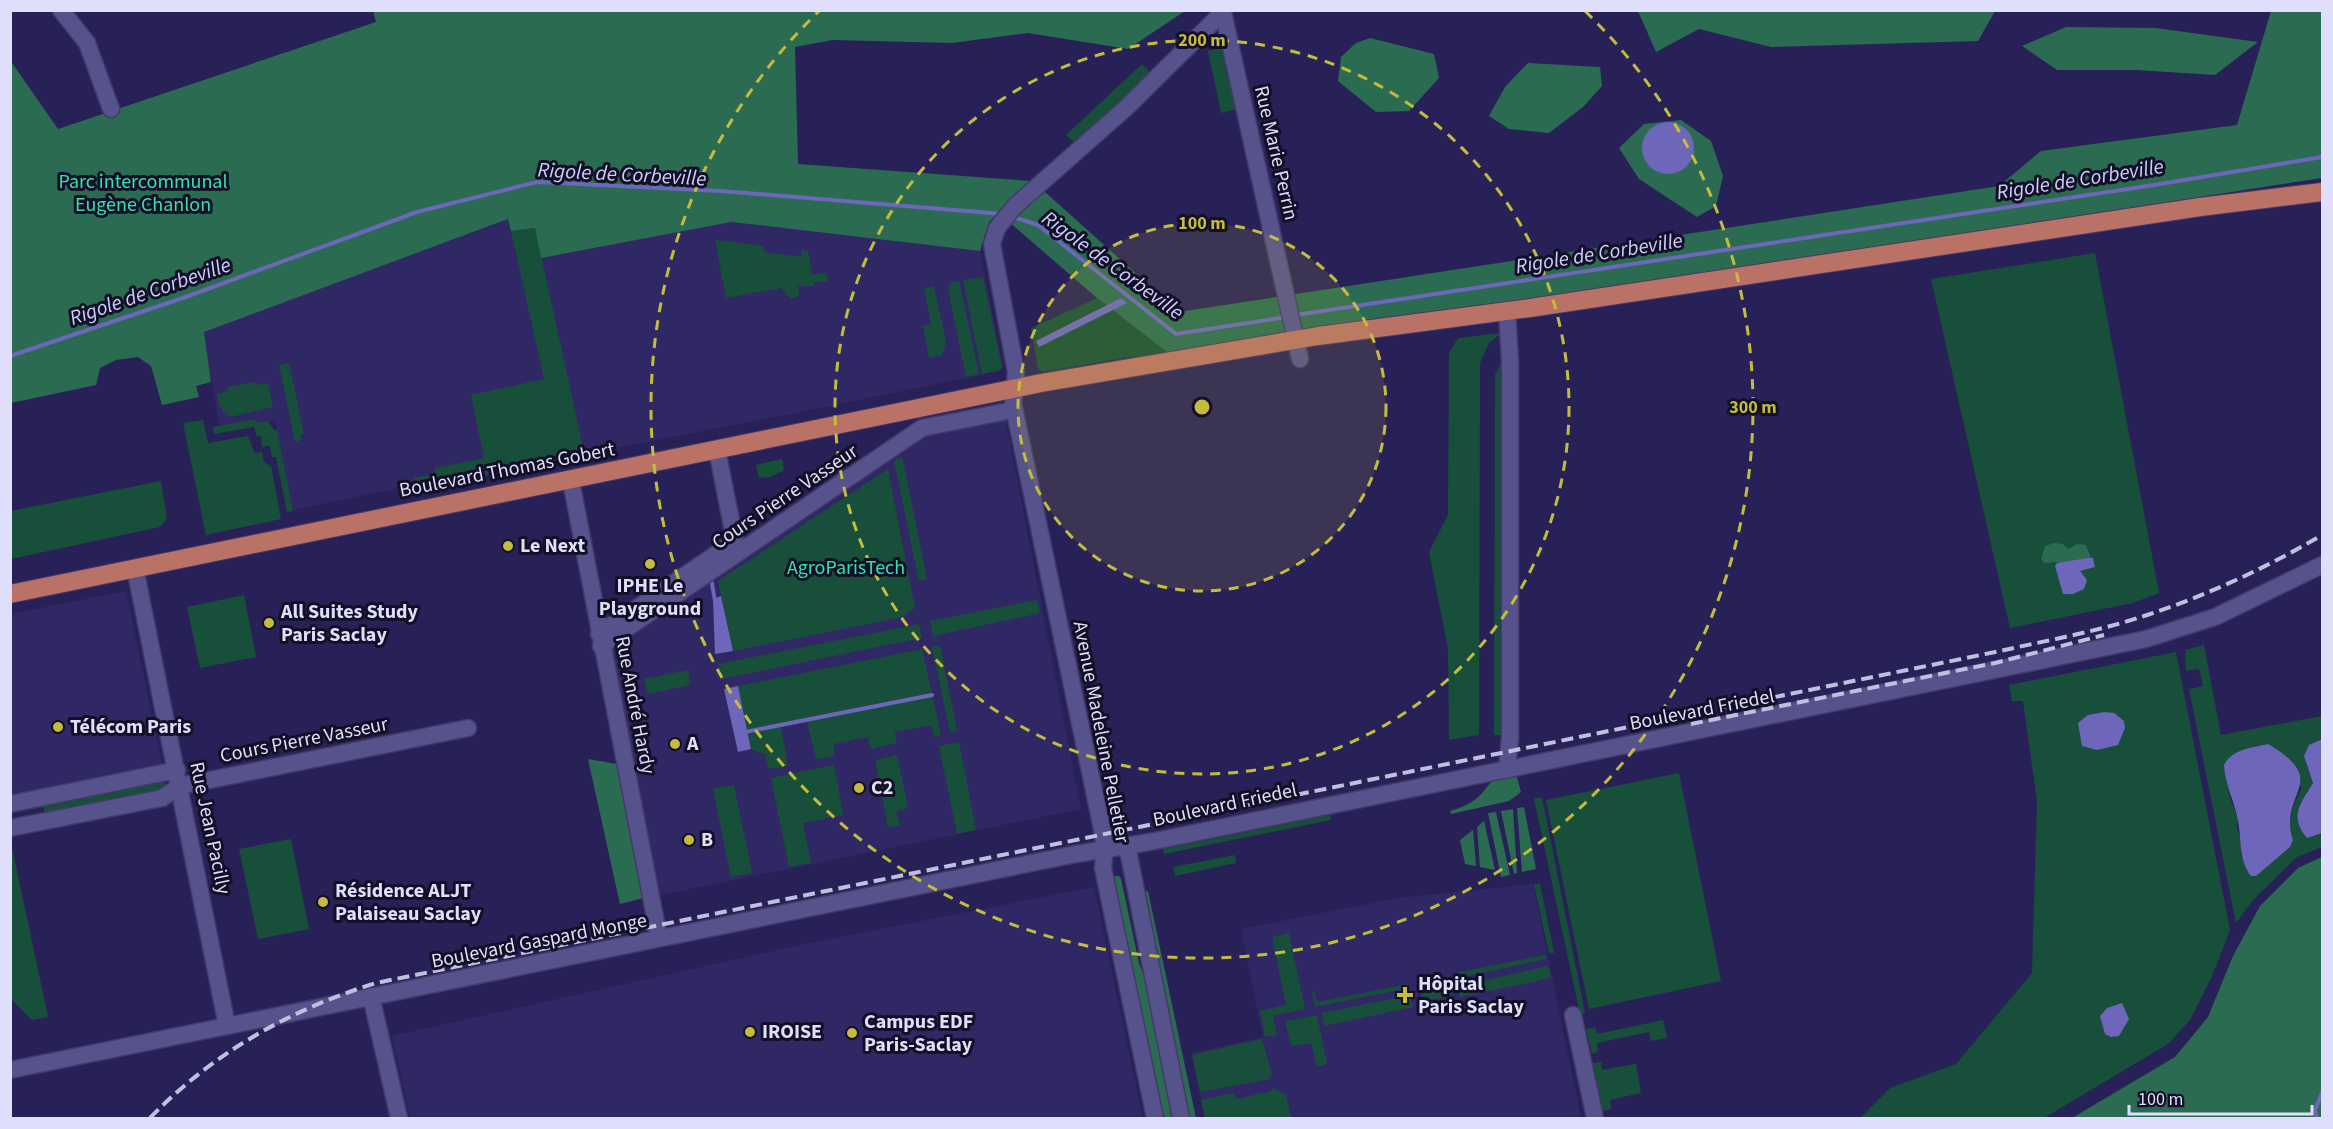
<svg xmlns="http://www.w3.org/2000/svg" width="2333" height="1129" font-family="'Source Sans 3',sans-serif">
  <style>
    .built { fill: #302865 }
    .green { fill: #184f3a; fill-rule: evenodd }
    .forest { fill: #2b6b52 }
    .water { fill: #6d66bb }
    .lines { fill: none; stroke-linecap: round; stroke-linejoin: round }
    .stream { stroke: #6d66bb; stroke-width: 4 }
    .minor-casing { stroke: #443968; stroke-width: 19 }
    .major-casing { stroke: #443968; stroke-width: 20 }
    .minor { stroke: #55528c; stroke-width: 16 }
    .major { stroke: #ba7267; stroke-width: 18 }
    .rail { stroke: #c0bfe0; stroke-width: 4; stroke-dasharray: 12 6; stroke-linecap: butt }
    .ring { fill: none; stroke: #c5bc3d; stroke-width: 3; stroke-dasharray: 10 8 }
    .poi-dot { fill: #c5bc3d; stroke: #120f27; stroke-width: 2 }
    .labels { text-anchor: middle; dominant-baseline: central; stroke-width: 6; stroke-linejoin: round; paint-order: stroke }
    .street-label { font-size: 20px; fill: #dfdffb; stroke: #120f27 }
    .park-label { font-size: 20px; fill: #35e1a8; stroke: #120f27 }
    .poi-label { font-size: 20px; font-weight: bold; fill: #dfdffb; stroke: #120f27; text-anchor: start }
    .water-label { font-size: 21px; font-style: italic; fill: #cecefc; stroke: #120f27 }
    .centre { fill: #c5bc3d; stroke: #120f27; stroke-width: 3 }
    .ring-label { font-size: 18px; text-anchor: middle; font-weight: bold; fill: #c5bc3d; stroke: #120f27; stroke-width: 6; stroke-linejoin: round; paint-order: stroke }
  </style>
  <rect width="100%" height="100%" fill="#282157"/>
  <!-- built -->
  <g class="built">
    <polygon points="627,210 980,251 1003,367 1000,371 781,416 583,454 535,228"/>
    <polygon points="509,219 562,455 292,510 275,420 220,429 203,332"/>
    <polygon points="1005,416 1081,809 660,895 610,651 933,431"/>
    <polygon points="126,591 163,768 11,799 11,614"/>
    <polygon points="1533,884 1581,1118 1205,1118 1192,1053 1263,1037 1241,929 1398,898"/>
    <polygon points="1094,887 1143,1118 410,1118 392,1036 804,944"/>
  </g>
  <!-- green -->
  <g class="green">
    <polygon points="1228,46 1241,108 1221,113 1208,51"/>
    <polygon points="1142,64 1154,77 1080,148 1066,135"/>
    <polygon points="535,228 585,456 417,488 414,478 435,474 435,468 484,458 471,395 544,379 511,231"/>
    <polygon points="715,240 764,246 764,252 801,257 801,250 808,251 812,275 826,273 828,281 814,283 814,286 798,286 799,296 791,299 781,288 726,298"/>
    <polygon points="2095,253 2159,593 2133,603 2010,628 1931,279"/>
    <polygon points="983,277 1002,367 1000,370 982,374 963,280"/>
    <polygon points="959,281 979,374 966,377 948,289 950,283"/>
    <polygon points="934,286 946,342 942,355 929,358 923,326 931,324 924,288"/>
    <polygon points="1097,298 1172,356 1130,357 1043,372 1038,369 1031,328"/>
    <polygon points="1501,333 1489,343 1480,363 1479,735 1449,740 1448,649 1429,552 1448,515 1449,353 1458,338"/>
    <polygon points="1503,358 1504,735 1494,735 1495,375"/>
    <polygon points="289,363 304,434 300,435 301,440 295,442 279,365"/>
    <polygon points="255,382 257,385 268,383 273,407 230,417 220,408 217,394 228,391 227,387"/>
    <polygon points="255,419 257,423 268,421 274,430 277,430 293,511 287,512 276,457 272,457 270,446 262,447 261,436 257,437 254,427 214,434 213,427"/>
    <polygon points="203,420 208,443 248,436 255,453 262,452 264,462 271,466 281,519 206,535 183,423"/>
    <polygon points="902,456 927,579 919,581 894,461"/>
    <polygon points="782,459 784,470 771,477 759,478 756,465"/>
    <polygon points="888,469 915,608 903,617 733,651 718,581"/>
    <polygon points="161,481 167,518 160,527 11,559 11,511"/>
    <polygon points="244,595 256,657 200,668 187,607"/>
    <polygon points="1037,600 1040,613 933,636 930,621"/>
    <polygon points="919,624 922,638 721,679 718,664"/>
    <polygon points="940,645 957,731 950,732 932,647"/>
    <path d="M2204,645L2221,735L2322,716V739H2319L2306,763L2313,783C2298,807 2291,813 2307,838L2322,833V847L2297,857L2253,900L2236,923L2189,689L2203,686L2199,669L2186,671L2185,650ZM2224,765L2302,787C2293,806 2286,819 2293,840L2290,847L2255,876L2237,828L2238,818L2230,798Z"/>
    <polygon points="922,649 941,735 935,737 931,725 895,732 897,743 871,749 868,737 834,744 834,757 816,759 807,721 781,727 788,766 769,769 765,754 752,750 738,686"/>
    <polygon points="2176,652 2230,930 2212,976 2190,1020 2168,1044 2044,1118 1860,1118 1890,1088 1956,1064 2032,973 2037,801 2023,701 2012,701 2009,685"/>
    <polygon points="688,670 690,685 648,694 644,679"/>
    <polygon points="959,742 976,830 957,834 939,746"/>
    <polygon points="897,755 908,808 896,811 900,826 888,827 875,760"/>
    <polygon points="834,765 843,815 803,823 811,863 789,867 771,778"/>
    <polygon points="1679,773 1721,981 1589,1009 1546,800"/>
    <polygon points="163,777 166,791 45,815 42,801"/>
    <polygon points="734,785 752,873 731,877 713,789"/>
    <polygon points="1542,797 1585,1013 1580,1014 1534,799"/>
    <polygon points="1329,811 1331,820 1164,854 1163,849 1286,824 1296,819"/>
    <polygon points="10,838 48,1017 32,1020 11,999"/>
    <polygon points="291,839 309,929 258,939 239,849"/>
    <polygon points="1235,855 1236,863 1175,876 1173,867"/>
    <polygon points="1540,883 1554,953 1549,953 1534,885"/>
    <polygon points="1289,933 1305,1009 1273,1016 1277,1035 1265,1037 1260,1011 1286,1005 1272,937"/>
    <polygon points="1545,955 1546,959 1457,978 1456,973"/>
    <polygon points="1548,966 1551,978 1460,997 1458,986"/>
    <polygon points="1449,983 1452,996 1423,1001 1420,989"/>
    <polygon points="1408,984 1409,988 1315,1007 1312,991 1314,991 1317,1002"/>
    <polygon points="1410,995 1413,1007 1324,1026 1322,1013"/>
    <polygon points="1317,1015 1327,1064 1317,1067 1311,1043 1291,1046 1285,1021"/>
    <polygon points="1663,1020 1667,1038 1651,1041 1649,1032 1597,1043 1598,1052 1592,1054 1586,1029 1595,1027 1597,1034"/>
    <polygon points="1262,1039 1272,1075 1269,1076 1270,1079 1200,1092 1192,1055"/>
    <polygon points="1601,1062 1602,1070 1636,1064 1641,1093 1610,1100 1611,1109 1603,1111 1593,1063"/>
    <polygon points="1272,1088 1286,1095 1291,1118 1205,1118 1201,1100 1234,1093 1236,1099 1272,1091"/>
  </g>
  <!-- forest -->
  <g class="forest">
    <polygon points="373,11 1185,11 1128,49 1028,33 952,43 832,40 795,47 798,164 1030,181 989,222 980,251 731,222 541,258 535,228 511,231 508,219 204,332 211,382 196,386 199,397 162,405 151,366 138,357 116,360 100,368 96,385 11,403 10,60 58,129 376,22"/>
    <polygon points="1638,11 1995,11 1978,41 1771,47 1699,29 1656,52"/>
    <polygon points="2271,11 2322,11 2322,178 1172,356 1097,298 1009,222 1045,192 1179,312 1999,186 2041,151 2237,125"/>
    <polygon points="2066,27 2156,28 2258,42 2215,75 2137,70 2057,70 2022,46"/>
    <polygon points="1370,38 1434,54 1439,78 1409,111 1376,112 1338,81 1341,57 1356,43"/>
    <polygon points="1528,63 1600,67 1602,86 1583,107 1549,133 1509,129 1489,116 1505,87"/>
    <polygon points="1681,120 1711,141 1723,176 1716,206 1697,217 1639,179 1619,148 1644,124"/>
    <polygon points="2054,543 2063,544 2068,549 2077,544 2086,545 2091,558 2081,565 2054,562 2045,563 2041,559 2045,546"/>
    <polygon points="588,759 617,764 651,896 620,904"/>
    <path d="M1516,774L1521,792L1509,801L1451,814L1450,811C1471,805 1482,797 1493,778Z"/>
    <polygon points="1524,807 1536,869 1522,872 1517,808"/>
    <polygon points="1513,809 1517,873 1514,874 1501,811"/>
    <polygon points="1496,812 1510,875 1501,877 1488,813"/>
    <polygon points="1484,821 1495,870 1480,867 1477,827"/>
    <polygon points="1473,830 1476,866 1465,864 1460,840"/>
    <polygon points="2322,857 2322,1118 2072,1118 2175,1057 2208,1017 2233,956 2260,906 2298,868"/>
    <polygon points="1115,876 1119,876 1121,879 1139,963 1150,990 1176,1118 1165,1118 1149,1060 1113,883"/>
    <polygon points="1148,891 1196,1118 1188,1118 1142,893"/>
  </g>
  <!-- water -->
  <g class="water">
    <circle cx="1668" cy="148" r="26"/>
    <polygon points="1121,298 1127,303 1039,347 1036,341"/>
    <polygon points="2088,558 2093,558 2095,567 2080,571 2087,580 2084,589 2073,594 2063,594 2055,566 2057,563"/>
    <polygon points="721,596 733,651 715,654 713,599"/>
    <polygon points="738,686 751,749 738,752 724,689"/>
    <polygon points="2104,712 2114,713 2124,721 2125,728 2118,745 2097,750 2082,746 2078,723 2088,715"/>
    <path d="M2322,739V833L2307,838C2289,816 2300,804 2313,783L2304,756L2309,745Z"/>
    <path d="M2268,744C2333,782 2277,793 2293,840L2290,847L2256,876H2251C2238,860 2242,835 2237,816C2233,798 2225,784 2224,765C2232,749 2252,748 2268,744Z"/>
    <polygon points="2122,1003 2129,1019 2119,1036 2111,1037 2105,1034 2100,1016 2107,1008"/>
  </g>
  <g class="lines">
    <!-- stream -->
    <g class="stream">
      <polyline points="1013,217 1038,225 1176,334 1286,317"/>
      <polyline points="1296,315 2154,185 2322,157"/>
      <polyline points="10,356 183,298 417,212 537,182 721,191 1003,214"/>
      <polyline points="711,578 715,601"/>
      <polyline points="745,732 932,695"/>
      <polyline points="2317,1118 2315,1110 2322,1093"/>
    </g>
    <defs>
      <g id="minor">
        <polyline points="61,10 87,43 111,109"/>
        <polyline points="1223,12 1300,359"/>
        <polyline points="571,481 659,938"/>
        <polyline points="135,568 227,1026"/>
        <polyline points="599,634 735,541 717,450"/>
        <polyline points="601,646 922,428 1003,412"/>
        <polyline points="1507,770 1510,738 1510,361 1507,311"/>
        <polyline points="10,804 177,770"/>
        <polyline points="10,828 162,798 180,786 468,728"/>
        <polyline points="1127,845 1181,1118"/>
        <polyline points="371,996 399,1118"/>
        <polyline points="1573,1015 1595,1118"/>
        <polyline points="10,1070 1076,854 1150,842 2146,639 2215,617 2322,565"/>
        <polyline points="1155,1118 1103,868 1105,848 1101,824 1013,403 1016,372 992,244 997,228 1015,206 1127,107 1223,12"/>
      </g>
      <polyline id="major" points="10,594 1041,383 1318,336 1530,308 2200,207 2322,192"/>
    </defs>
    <!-- minor casing -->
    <use href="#minor" class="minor-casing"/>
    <!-- major casing -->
    <use href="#major" class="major-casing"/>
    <!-- minor -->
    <use href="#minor" class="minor"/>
    <!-- major -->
    <use href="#major" class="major"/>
    <!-- rail -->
    <g class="rail">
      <polyline points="1691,724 1995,663 2104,635"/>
      <path d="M150,1118C213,1053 289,1010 376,983L2000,651C2049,640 2100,631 2147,615C2208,595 2268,567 2322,535"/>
    </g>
  </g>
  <!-- distance rings -->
  <circle cx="1202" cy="407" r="184" fill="#c5bc3d" fill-opacity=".12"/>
  <g class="ring">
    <circle cx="1202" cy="407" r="184"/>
    <circle cx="1202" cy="407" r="367"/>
    <path d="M1585 11A551 551 0 1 1 819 11"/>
  </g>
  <!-- markers -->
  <g class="poi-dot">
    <circle cx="508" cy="546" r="6"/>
    <circle cx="650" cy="564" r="6"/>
    <circle cx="269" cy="623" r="6"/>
    <circle cx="58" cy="727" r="6"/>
    <circle cx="675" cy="744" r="6"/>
    <circle cx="859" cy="788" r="6"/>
    <circle cx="689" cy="840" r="6"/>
    <circle cx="323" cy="902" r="6"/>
    <path d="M1402 986h6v6h6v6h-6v6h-6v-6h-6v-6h6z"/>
    <circle cx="750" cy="1032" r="6"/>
    <circle cx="852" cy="1033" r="6"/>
  </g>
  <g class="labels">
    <!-- street labels -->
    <g class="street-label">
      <text transform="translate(1276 153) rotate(77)">Rue Marie Perrin</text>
      <text transform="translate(507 470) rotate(-11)">Boulevard Thomas Gobert</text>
      <text transform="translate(785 497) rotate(-34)">Cours Pierre Vasseur</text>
      <text transform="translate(635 705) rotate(79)">Rue André Hardy</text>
      <text transform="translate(1702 710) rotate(-11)">Boulevard Friedel</text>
      <text transform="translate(1101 732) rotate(79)">Avenue Madeleine Pelletier</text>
      <text transform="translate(304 740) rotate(-11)">Cours Pierre Vasseur</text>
      <text transform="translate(1225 805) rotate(-12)">Boulevard Friedel</text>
      <text transform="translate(210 828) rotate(78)">Rue Jean Pacilly</text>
      <text transform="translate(539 941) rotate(-11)">Boulevard Gaspard Monge</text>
    </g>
    <!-- park labels -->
    <g class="park-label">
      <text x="143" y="182">Parc intercommunal<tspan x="143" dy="23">Eugène Chanlon</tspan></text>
      <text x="846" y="568">AgroParisTech</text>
    </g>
    <!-- poi labels -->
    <g class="poi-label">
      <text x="520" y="546">Le Next</text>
      <text x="650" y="586" text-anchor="middle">IPHE Le<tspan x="650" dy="23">Playground</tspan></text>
      <text x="281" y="612">All Suites Study<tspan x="281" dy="23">Paris Saclay</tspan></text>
      <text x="70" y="727">Télécom Paris</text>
      <text x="687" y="744">A</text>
      <text x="871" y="788">C2</text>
      <text x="701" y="840">B</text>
      <text x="335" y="891">Résidence ALJT<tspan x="335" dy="23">Palaiseau Saclay</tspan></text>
      <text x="1418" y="984">Hôpital<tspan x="1418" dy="23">Paris Saclay</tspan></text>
      <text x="864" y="1022">Campus EDF<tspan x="864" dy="23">Paris-Saclay</tspan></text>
      <text x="762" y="1032">IROISE</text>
    </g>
    <!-- water labels -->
    <g class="water-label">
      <text transform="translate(622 174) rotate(3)">Rigole de Corbeville</text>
      <text transform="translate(2080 179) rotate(-9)">Rigole de Corbeville</text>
      <text transform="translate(1599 253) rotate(-9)">Rigole de Corbeville</text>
      <text transform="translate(1113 265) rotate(36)">Rigole de Corbeville</text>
      <text transform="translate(150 291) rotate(-19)">Rigole de Corbeville</text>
    </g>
  </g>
  <circle cx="1202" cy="407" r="9" class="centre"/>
  <g class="ring-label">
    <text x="1202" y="46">200 m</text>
    <text x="1202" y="229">100 m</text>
    <text x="1753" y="413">300 m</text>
  </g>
  <!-- border -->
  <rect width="2333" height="1129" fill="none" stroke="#dfdffb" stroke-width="24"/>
  <!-- scale -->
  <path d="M2129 1105v9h183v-9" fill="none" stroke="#dfdffb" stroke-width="3"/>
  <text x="2138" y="1105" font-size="18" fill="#dfdffb" stroke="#120f27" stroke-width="4.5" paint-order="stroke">100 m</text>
</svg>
